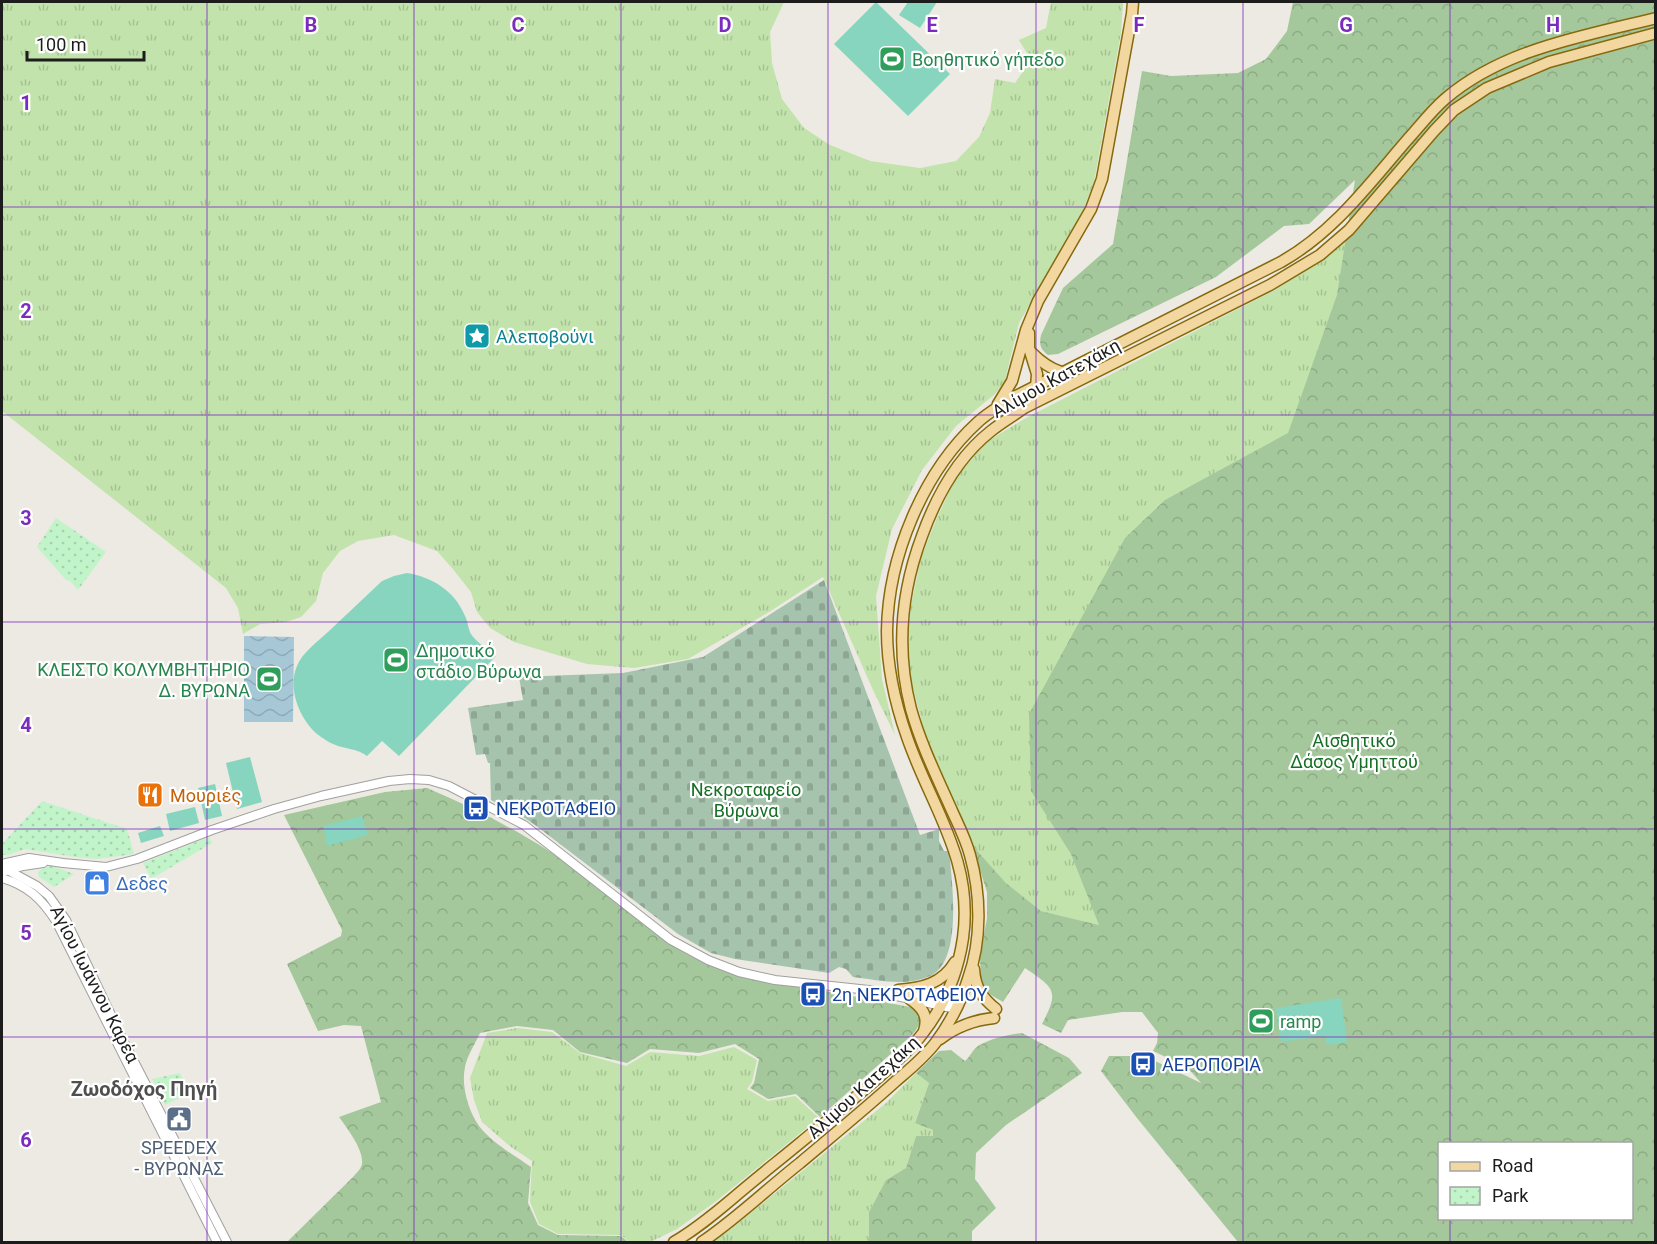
<svg xmlns="http://www.w3.org/2000/svg" width="1657" height="1244" font-family="Roboto,sans-serif">
  <style>
    .grass { fill: url(#grass-tufts) }
    .forest { fill: url(#forest-crowns); fill-rule: evenodd }
    .cemetery { fill: url(#cemetery-stones) }
    .park { fill: url(#park-dots) }
    .pitch { fill: #87d5be }
    .water { fill: url(#water-waves) }
    .lines { fill: none; stroke-linecap: round; stroke-linejoin: round }
    .minor-casing { stroke: #a0a0a0; stroke-width: 10 }
    .major-casing { stroke: #86690d; stroke-width: 13 }
    .minor { stroke: #fff; stroke-width: 8 }
    .major { stroke: #f3d7a1; stroke-width: 10 }
    .grid { fill: none; stroke: #7b2cbf; stroke-width: 1.5; stroke-opacity: 0.55 }
    .labels { text-anchor: middle; dominant-baseline: central; stroke-width: 4.5; stroke-linejoin: round; paint-order: stroke }
    .leisure-label { font-size: 18px; fill: #27864d; stroke: #fff; text-anchor: start }
    .culture-label { font-size: 18px; fill: #0d838f; stroke: #fff; text-anchor: start }
    .street-label { font-size: 18px; fill: #1c1c1c; stroke: #fff }
    .park-label { font-size: 18px; fill: #156f24; stroke: #fff }
    .food-label { font-size: 18px; fill: #c56008; stroke: #fff; text-anchor: start }
    .transit-label { font-size: 18px; fill: #164399; stroke: #fff; text-anchor: start }
    .shop-label { font-size: 18px; fill: #366cbe; stroke: #fff; text-anchor: start }
    .service-label { font-size: 18px; fill: #4e5e75; stroke: #fff }
    .neighbourhood-label { font-size: 20px; font-weight: bold; fill: #4f4f4f; stroke: #fff }
    .grid-label { font-size: 20px; text-anchor: middle; font-weight: bold; fill: #7b2cbf; stroke: #fff; stroke-width: 4.5; stroke-linejoin: round; paint-order: stroke }
  </style>
  <defs>
    <pattern id="grass-tufts" width="24" height="20" patternUnits="userSpaceOnUse" patternTransform="scale(1.5)"><rect width="24" height="20" fill="#c2e3ac"/><path d="M3 7l-1-3M5 7V3M7 7l1-3M15 17l-1-3M17 17v-4M19 17l1-3" fill="none" stroke="#a6c293"/></pattern>
    <pattern id="forest-crowns" width="20" height="18" patternUnits="userSpaceOnUse" patternTransform="scale(1.5)"><rect width="20" height="18" fill="#a4c89b"/><path d="M2 6a3 3 0 1 1 6 0M12 15a3 3 0 1 1 6 0" fill="none" stroke="#8dab85"/></pattern>
    <pattern id="cemetery-stones" width="16" height="16" patternUnits="userSpaceOnUse" patternTransform="scale(1.5)"><rect width="16" height="16" fill="#a6c3ad"/><path d="M2 7V4a2 2 0 0 1 4 0v3zM10 15v-3a2 2 0 0 1 4 0v3z" fill="#8ea794"/></pattern>
    <pattern id="park-dots" width="8" height="8" patternUnits="userSpaceOnUse" patternTransform="scale(1.5)"><rect width="8" height="8" fill="#c2f4ca"/><path d="M2 2h.1M6 6h.1" fill="none" stroke="#a6d1ad" stroke-width="1.8" stroke-linecap="round"/></pattern>
    <pattern id="water-waves" width="16" height="10" patternUnits="userSpaceOnUse" patternTransform="scale(1.5)"><rect width="16" height="10" fill="#a6c7d6"/><path d="M0 5q4-4 8 0t8 0" fill="none" stroke="#8eaab7"/></pattern>
  </defs>
  <rect width="100%" height="100%" fill="#eceae2"/>
  <!-- grass -->
  <g class="grass">
    <polygon points="2,2 784,2 770,32 772,63 782,99 804,128 830,145 870,161 920,168 956,161 979,137 990,113 995,79 1015,83 1031,60 1019,40 1046,28 1051,2 1123,2 1121,33 1094,182 1082,213 1019,323 1004,384 995,394 956,426 922,470 892,529 876,596 882,679 895,735 873,690 823,577 769,612 688,659 634,668 587,664 514,642 490,628 477,612 471,592 452,568 437,551 394,535 358,541 340,551 323,573 316,601 301,617 286,622 260,624 243,634 238,608 226,588 2,411"/>
    <polygon points="1354,230 1656,416 1111,928 1041,911 1006,883 972,845 925,734 909,673 908,641 911,605 921,558 936,520 955,479 986,442 1026,418 1275,290 1316,262"/>
    <polygon points="517,1028 552,1032 580,1053 626,1066 650,1052 699,1056 734,1047 757,1060 752,1082 747,1089 768,1101 795,1096 819,1118 715,1202 677,1229 650,1242 629,1242 621,1235 558,1234 539,1224 530,1202 532,1161 511,1147 482,1122 474,1100 470,1078 487,1033"/>
    <polygon points="916,1073 929,1083 915,1122 933,1130 933,1136 916,1136 906,1168 886,1180 869,1212 869,1242 712,1242 731,1229 886,1103"/>
  </g>
  <!-- forest -->
  <g class="forest">
    <path d="M1293,2H1655V1242H1238L1137,1118L1101,1071L1109,1056H1133L1155,1061L1201,1083L1187,1067L1153,1051L1157,1043L1158,1033L1142,1012H1122L1068,1020L1061,1033L1042,1024C1060,990 1054,988 1025,968L1003,1002L991,995L981,984L980,957L987,918V892L972,845L1006,883L1041,911L1099,925L1071,854L1031,791L1029,714L1125,538L1165,500L1288,433L1337,295L1355,180L1309,224L1284,226L1216,277L1058,354L1048,355C1040,349 1039,344 1041,335L1063,288L1113,244L1142,71L1171,76L1238,73L1266,59L1287,31ZM1440,1144H1632V1218H1440Z"/>
    <path d="M427,788C484,812 539,841 589,879C623,905 655,938 694,958C726,974 764,980 799,986C836,993 873,1000 910,1007C924,1016 922,1022 913,1034L820,1117L796,1094L768,1099L750,1088L754,1083L759,1059L735,1044L699,1053L650,1049L627,1063L580,1052L553,1030L517,1026L480,1033C475,1044 467,1056 465,1067C461,1086 468,1110 479,1126C492,1143 514,1155 531,1167L528,1203L538,1225L558,1235L621,1236L628,1242H287L354,1176C357,1172 361,1169 362,1164C364,1150 347,1128 339,1117L381,1102L361,1026L344,1025L318,1031L287,964L341,936L342,930L284,815L385,792Z"/>
    <path d="M1022,1033L1069,1058L1082,1073L1006,1125L976,1153L975,1179L996,1208L972,1231V1242H869V1212L886,1180L906,1168L916,1136H933V1130L915,1123L929,1083L916,1073L939,1051L951,1050L965,1061C970,1057 973,1049 978,1046C992,1038 1007,1035 1022,1033Z"/>
  </g>
  <!-- cemetery -->
  <path class="cemetery" d="M824,580L920,835L939,829V841L944,851H949C952,880 963,962 930,976C906,987 878,980 853,977L846,969L839,967L829,973L735,959L711,953L678,934L535,825L519,814L491,800L490,763H488L485,754L476,755L468,708L523,700L519,677L623,673L703,657Z"/>
  <!-- park -->
  <g class="park">
    <polygon points="56,518 106,552 78,590 69,580 67,581 37,547"/>
    <polygon points="42,801 127,829 134,854 97,859 75,857 25,849 8,855 2,855 2,844"/>
    <polygon points="209,837 212,843 151,879 143,863"/>
    <polygon points="52,866 74,874 54,887 39,877 38,872 44,867"/>
    <polygon points="180,1073 190,1093 165,1105 152,1079"/>
  </g>
  <!-- pitch -->
  <g class="pitch">
    <polygon points="876,2 950,74 908,116 834,44"/>
    <polygon points="908,2 937,2 920,28 899,15"/>
    <path d="M407,573C432,577 455,591 465,616C468,621 468,629 471,634C476,642 489,650 496,656L399,756L382,741L367,756C360,751 355,750 346,748C335,746 326,741 317,734C300,719 287,689 297,666C302,653 317,642 328,632C346,615 364,598 382,581L394,576Z"/>
    <polygon points="250,757 262,802 237,809 226,763"/>
    <polygon points="215,784 222,816 205,820 198,788"/>
    <polygon points="195,807 199,823 170,831 166,814"/>
    <polygon points="362,816 368,835 327,846 323,826"/>
    <polygon points="160,826 164,836 141,843 138,833"/>
    <polygon points="1341,998 1347,1042 1327,1045 1325,1036 1281,1042 1276,1008"/>
  </g>
  <!-- water -->
  <polygon class="water" points="244,636 294,637 293,722 244,722"/>
  <g class="lines">
    <defs>
      <g id="minor">
        <polyline points="2,864 29,858 63,863 106,867 137,859 212,830 274,809 321,796 389,781 410,779 429,780 449,786 524,825 671,940 708,960 739,972 775,980 869,990 956,1009"/>
        <polyline points="2,867 37,886 49,896 66,920 122,1038 227,1242"/>
        <polyline points="6,871 23,866 43,863"/>
        <path d="M2,878C28,886 41,898 56,921L217,1242"/>
        <polyline points="907,991 960,1002"/>
      </g>
      <g id="major">
        <polyline points="1029,333 1029,348 1037,374 1036,388"/>
        <path d="M1032,353C1041,362 1049,368 1061,372"/>
        <polyline points="998,404 1012,381 1026,330 1038,301 1091,209 1102,179 1132,14 1133,2"/>
        <path d="M974,969C975,987 982,998 996,1009"/>
        <path d="M898,990C922,988 942,984 955,962"/>
        <path d="M910,999C922,1007 929,1016 924,1031"/>
        <path d="M940,1039C957,1026 974,1020 994,1018"/>
        <path d="M674,1242C695,1230 713,1215 732,1199C754,1180 777,1162 800,1143C829,1119 859,1095 887,1070C899,1058 913,1047 923,1033C944,1006 958,972 963,938C974,859 931,807 907,737C895,703 887,667 887,631C888,557 923,472 978,422C989,412 1003,404 1016,396L1281,262C1334,232 1369,184 1408,139C1420,126 1431,111 1445,99C1503,49 1584,36 1656,18"/>
        <path d="M702,1242C736,1219 767,1189 800,1163C832,1136 865,1109 896,1081C910,1069 925,1057 936,1042C950,1023 961,1002 968,979C982,940 981,894 970,855C966,840 959,826 953,813C938,779 921,745 911,709C896,651 901,592 922,536C936,497 958,457 991,431C1001,423 1013,416 1024,408L1270,285L1320,255L1349,230L1434,131L1454,110L1487,88L1549,62L1656,33"/>
      </g>
    </defs>
    <!-- minor casing -->
    <use href="#minor" class="minor-casing"/>
    <!-- major casing -->
    <use href="#major" class="major-casing"/>
    <!-- minor -->
    <use href="#minor" class="minor"/>
    <!-- major -->
    <use href="#major" class="major"/>
  </g>
  <!-- grid -->
  <path class="grid" d="M207,2V1242M414,2V1242M621,2V1242M828,2V1242M1036,2V1242M1243,2V1242M1450,2V1144M2,207H1656M2,415H1656M2,622H1656M2,829H1656M2,1037H1656M1450,1218V1242"/>
  <!-- icons -->
  <defs>
    <symbol id="stadium-square" viewBox="-11 -11 22 22"><rect x="-9" y="-9" width="18" height="18" rx="4" fill="#2e9e5b" stroke="#fff"/><path d="M0-5a6.5 5 0 1 0 0 10a6.5 5 0 1 0 0-10ZM-3.5-1.8h7v3.6h-7Z" fill="#fff"/></symbol>
    <symbol id="sight-square" viewBox="-11 -11 22 22"><rect x="-9" y="-9" width="18" height="18" rx="4" fill="#0f9aa8" stroke="#fff"/><path d="M0-6L1.8-2.2L6-1.7L2.9 1.2L3.7 5.4L0 3.3L-3.7 5.4L-2.9 1.2L-6-1.7L-1.8-2.2Z" fill="#fff"/></symbol>
    <symbol id="restaurant-square" viewBox="-11 -11 22 22"><rect x="-9" y="-9" width="18" height="18" rx="4" fill="#e8710a" stroke="#fff"/><path d="M-5-6h1v4h1v-4h1v4h1v-4h1v5L-1.5 .5V6h-2V.5L-5-1ZM5-6V6H3V1.5H1.5Q1.5-4 5-6Z" fill="#fff"/></symbol>
    <symbol id="bus-square" viewBox="-11 -11 22 22"><rect x="-9" y="-9" width="18" height="18" rx="4" fill="#1a4fb4" stroke="#fff"/><path d="M-5-6H5V4H4V6H2V4H-2V6H-4V4H-5ZM-3.5-4V0h7V-4ZM-3.5 1.2v1.5H-2V1.2ZM2 1.2v1.5H3.5V1.2Z" fill="#fff"/></symbol>
    <symbol id="shop-square" viewBox="-11 -11 22 22"><rect x="-9" y="-9" width="18" height="18" rx="4" fill="#3f7fe0" stroke="#fff"/><path d="M-5-2.5h2.3a2.7 3.5 0 0 1 5.4 0H5L5.5 6h-11ZM-1.5-2.5h3a1.5 2.3 0 0 0-3 0Z" fill="#fff"/></symbol>
    <symbol id="civic-square" viewBox="-11 -11 22 22"><rect x="-9" y="-9" width="18" height="18" rx="4" fill="#5c6f8a" stroke="#fff"/><path d="M-.6-6.5H3V-4.5H.6V-3L4-1V1h2V6H-6V1h2V-1L-.6-3ZM-1.2 2.5V6h2.4V2.5Z" fill="#fff"/></symbol>
  </defs>
  <g fill-rule="evenodd">
    <use href="#stadium-square" x="877" y="44" width="30" height="30"/>
    <use href="#sight-square" x="462" y="321" width="30" height="30"/>
    <use href="#stadium-square" x="381" y="645" width="30" height="30"/>
    <use href="#stadium-square" x="254" y="664" width="30" height="30"/>
    <use href="#restaurant-square" x="135" y="780" width="30" height="30"/>
    <use href="#bus-square" x="461" y="793" width="30" height="30"/>
    <use href="#shop-square" x="82" y="868" width="30" height="30"/>
    <use href="#bus-square" x="798" y="979" width="30" height="30"/>
    <use href="#stadium-square" x="1246" y="1006" width="30" height="30"/>
    <use href="#bus-square" x="1128" y="1049" width="30" height="30"/>
    <use href="#civic-square" x="164" y="1104" width="30" height="30"/>
  </g>
  <g class="labels">
    <!-- leisure labels -->
    <g class="leisure-label">
      <text x="912" y="59">Βοηθητικό γήπεδο</text>
      <text x="416" y="650">Δημοτικό<tspan x="416" dy="21">στάδιο Βύρωνα</tspan></text>
      <text x="250" y="669" text-anchor="end">ΚΛΕΙΣΤΟ ΚΟΛΥΜΒΗΤΗΡΙΟ<tspan x="250" dy="21">Δ. ΒΥΡΩΝΑ</tspan></text>
      <text x="1280" y="1021">ramp</text>
    </g>
    <!-- culture labels -->
    <g class="culture-label">
      <text x="496" y="336">Αλεποβούνι</text>
    </g>
    <!-- street labels -->
    <g class="street-label">
      <text transform="translate(1056 378) rotate(-29)">Αλίμου Κατεχάκη</text>
      <text transform="translate(95 984) rotate(63)">Αγίου Ιωάννου Καρέα</text>
      <text transform="translate(863 1087) rotate(-42)">Αλίμου Κατεχάκη</text>
    </g>
    <!-- park labels -->
    <g class="park-label">
      <text x="1354" y="740">Αισθητικό<tspan x="1354" dy="21">Δάσος Υμηττού</tspan></text>
      <text x="746" y="789">Νεκροταφείο<tspan x="746" dy="21">Βύρωνα</tspan></text>
    </g>
    <!-- food labels -->
    <g class="food-label">
      <text x="170" y="795">Μουριές</text>
    </g>
    <!-- transit labels -->
    <g class="transit-label">
      <text x="496" y="808">ΝΕΚΡΟΤΑΦΕΙΟ</text>
      <text x="832" y="994">2η ΝΕΚΡΟΤΑΦΕΙΟΥ</text>
      <text x="1162" y="1064">ΑΕΡΟΠΟΡΙΑ</text>
    </g>
    <!-- shop labels -->
    <g class="shop-label">
      <text x="116" y="883">Δεδες</text>
    </g>
    <!-- service labels -->
    <g class="service-label">
      <text x="179" y="1147">SPEEDEX<tspan x="179" dy="21">- ΒΥΡΩΝΑΣ</tspan></text>
    </g>
    <!-- neighbourhood labels -->
    <g class="neighbourhood-label">
      <text x="144" y="1089">Ζωοδόχος Πηγή</text>
    </g>
  </g>
  <g class="grid-label">
    <text x="311" y="32">B</text>
    <text x="518" y="32">C</text>
    <text x="725" y="32">D</text>
    <text x="932" y="32">E</text>
    <text x="1139" y="32">F</text>
    <text x="1346" y="32">G</text>
    <text x="1553" y="32">H</text>
    <text x="26" y="110">1</text>
    <text x="26" y="318">2</text>
    <text x="26" y="525">3</text>
    <text x="26" y="732">4</text>
    <text x="26" y="940">5</text>
    <text x="26" y="1147">6</text>
  </g>
  <!-- border -->
  <rect width="1657" height="1244" fill="none" stroke="#1c1c1c" stroke-width="6"/>
  <!-- legend -->
  <rect x="1438" y="1142" width="195" height="78" fill="#ffffff" stroke="#a4a4a4" stroke-width="1.5"/>
  <rect x="1450" y="1162" width="30" height="9" fill="#f3d7a1" stroke="#a4a4a4" stroke-width="1.5"/>
  <text x="1492" y="1172" font-size="18" fill="#1c1c1c">Road</text>
  <rect x="1450" y="1187" width="30" height="18" fill="url(#park-dots)" stroke="#a4a4a4" stroke-width="1.5"/>
  <text x="1492" y="1202" font-size="18" fill="#1c1c1c">Park</text>
  <!-- scale -->
  <path d="M27 51v9h117v-9" fill="none" stroke="#1c1c1c" stroke-width="3"/>
  <text x="36" y="51" font-size="18" fill="#1c1c1c" stroke="#ffffff" stroke-width="4.5" paint-order="stroke">100 m</text>
</svg>
